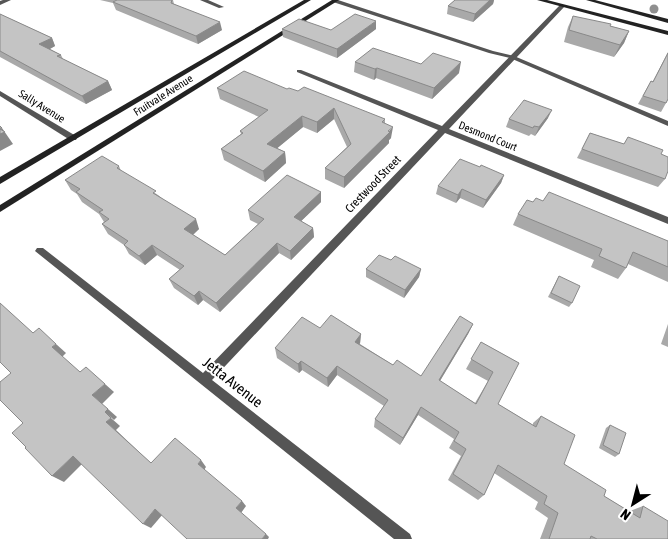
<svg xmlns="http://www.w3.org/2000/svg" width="668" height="539" font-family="'Asap Condensed',sans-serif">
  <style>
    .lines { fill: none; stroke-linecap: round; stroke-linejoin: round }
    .service { fill: #555; fill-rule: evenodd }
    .minor { fill: #555; fill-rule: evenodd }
    .secondary { fill: #222; fill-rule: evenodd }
    .tree { fill: #8f8f8f }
    .wall { fill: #a9a9a9 }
    .shaded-wall { fill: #898989 }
    .building { fill: #c4c4c4; stroke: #898989 }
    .labels { text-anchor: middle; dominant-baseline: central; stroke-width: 4; stroke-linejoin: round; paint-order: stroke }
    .far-street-label { font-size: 11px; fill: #000; stroke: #fff }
    .street-label { font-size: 12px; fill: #000; stroke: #fff }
    .near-street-label { font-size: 15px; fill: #000; stroke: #fff }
  </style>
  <rect width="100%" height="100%" fill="#fff"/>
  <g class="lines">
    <!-- service -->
    <polygon class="service" points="333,0 338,0 493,51 514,56 668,121 668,126 510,58 489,53 333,2"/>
    <!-- minor -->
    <g class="minor">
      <polygon points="3,0 11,0 0,5 0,1"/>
      <polygon points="200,0 208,0 224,7 219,8"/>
      <polygon points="560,5 565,6 449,129 668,217 668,224 445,133 212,380 410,534 412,539 394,539 35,251 37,248 43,248 203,373 438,130 297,72 297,70 301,70 442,126"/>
      <polygon points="0,91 76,136 77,138 76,140 70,140 0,96"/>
    </g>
    <!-- secondary -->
    <g class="secondary">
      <polygon points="304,0 311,0 0,184 0,177"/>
      <polygon points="332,0 339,0 0,212 0,205"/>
      <polygon points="537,0 547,0 668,31 668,35"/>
      <polygon points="586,0 595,0 668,19 668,23"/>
    </g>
  </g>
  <!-- trees -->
  <circle class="tree" cx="654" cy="9" r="4.5"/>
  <!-- wall -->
  <g class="wall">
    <polygon points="100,0 173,0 174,4 222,30 198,44 116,10 113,3"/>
    <polygon points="455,0 494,0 493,4 473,22 447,14 448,6"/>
    <polygon points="0,14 52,38 55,46 50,49 61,55 63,59 108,81 112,90 86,104 0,57"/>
    <polygon points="573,16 610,26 629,31 624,43 614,57 564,42 568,27"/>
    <polygon points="282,29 331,30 376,29 337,58 283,37"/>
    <polygon points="668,52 668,99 666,103 661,112 638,104 651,81 653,81"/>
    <polygon points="355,62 421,64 459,73 432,99 376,78 374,80 354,72"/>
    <polygon points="217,88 287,89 298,91 385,119 385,124 391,138 389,140 389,143 344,188 325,179 325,168 347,147 334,119 317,133 303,127 277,148 285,152 286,163 265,182 224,160 221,149 241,134 240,131 259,117 220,99"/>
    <polygon points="548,118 535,136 531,134 529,136 506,127 509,119"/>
    <polygon points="590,133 624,144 628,137 661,154 665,179 658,187 577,158"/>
    <polygon points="119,166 121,171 158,195 199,229 193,235 225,255 258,224 250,220 248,210 321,192 321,202 301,221 313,228 314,237 291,260 279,253 220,312 203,300 198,305 174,288 169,279 180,270 157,255 145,265 129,254 124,245 108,234 102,224 104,222 99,214 82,202 77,194 71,190 65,180"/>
    <polygon points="480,167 504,175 501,183 483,208 460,198 456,203 436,194 438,186"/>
    <polygon points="543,201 668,241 668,282 628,264 626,268 618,279 591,267 594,260 513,225 518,214 533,202"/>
    <polygon points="391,260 421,269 419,277 404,298 366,277 366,269"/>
    <polygon points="559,276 572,303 569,307 548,297"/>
    <polygon points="473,324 468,334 440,381 475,403 488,381 466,369 481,342 519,363 498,404 533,425 533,423 541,416 564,464 604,496 630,512 630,511 643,506 668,539 540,539 548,518 535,509 538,502 494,473 484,495 478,500 448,480 461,456 449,448 454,439 418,415 400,445 374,427 375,419 384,406 337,375 328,387 302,370 299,373 277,358 275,348 320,328 361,334 360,344 393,365 421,376"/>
    <polygon points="668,324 668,347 661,344"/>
    <polygon points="610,425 619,454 615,457 599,448 606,428"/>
  </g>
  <!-- shaded-wall -->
  <g class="shaded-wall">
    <polygon points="490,0 494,0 493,4 473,22 475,14"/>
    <polygon points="376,21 376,29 337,58 337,49"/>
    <polygon points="220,22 222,30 198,44 196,36"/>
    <polygon points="629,31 624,43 614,57 620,45"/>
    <polygon points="52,38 55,46 44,52 39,44"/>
    <polygon points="461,62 459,73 432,99 434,88"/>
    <polygon points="377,68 376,78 374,80 375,69"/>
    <polygon points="108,81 112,90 86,104 82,96"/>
    <polygon points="334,108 334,119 317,133 317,122"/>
    <polygon points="552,110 548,118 535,136 539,127"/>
    <polygon points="302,116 303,127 269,155 267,144"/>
    <polygon points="393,127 391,138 389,140 389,143 344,188 344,177"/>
    <polygon points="2,128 13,144 0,151 0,129"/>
    <polygon points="285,152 286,163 265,182 263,171"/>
    <polygon points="504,175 501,183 483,208 486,200"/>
    <polygon points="462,189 460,198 456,203 458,195"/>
    <polygon points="321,192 321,202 295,227 294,217"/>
    <polygon points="196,219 199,229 188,239 184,229"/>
    <polygon points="313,228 314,237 291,260 290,251"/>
    <polygon points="277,243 279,253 220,312 216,303"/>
    <polygon points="152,245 157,255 145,265 139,256"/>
    <polygon points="421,269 419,277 404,298 405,290"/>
    <polygon points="199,291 203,300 198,305 194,296"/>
    <polygon points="473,324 468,334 435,389 439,380"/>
    <polygon points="361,334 360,343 354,351 355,342"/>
    <polygon points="56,344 66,353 62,357 52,347"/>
    <polygon points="301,361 302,370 299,373 298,364"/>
    <polygon points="337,366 337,375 328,387 327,378"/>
    <polygon points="105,384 114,392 102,404 92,395"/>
    <polygon points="421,407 418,415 400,445 403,438"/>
    <polygon points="108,409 117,417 114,420 105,412"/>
    <polygon points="111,418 120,426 116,430 158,470 106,422"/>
    <polygon points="73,456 83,463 64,482 52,476"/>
    <polygon points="201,460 206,467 204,470 198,464"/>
    <polygon points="242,501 246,506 241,513 236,508"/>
    <polygon points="155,509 163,514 151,528 143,524"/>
    <polygon points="266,534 269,537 268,539 262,539"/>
  </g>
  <!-- building -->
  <g class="building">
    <polygon points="117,0 172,0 171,3 220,22 196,36 113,2"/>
    <polygon points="455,0 490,0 475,14 448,6"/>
    <polygon points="0,14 52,38 39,44 61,55 57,56 108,81 82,96 0,51"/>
    <polygon points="355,14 376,21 337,49 282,29 299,19 331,30"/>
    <polygon points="573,16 611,24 610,26 629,31 620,45 569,30"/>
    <polygon points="373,48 421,64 433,53 461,62 434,88 377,68 375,69 355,62"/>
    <polygon points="668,53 668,99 666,103 643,96 651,81 653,82"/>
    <polygon points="244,71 287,89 289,88 298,91 304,87 385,119 382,122 393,127 388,131 390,132 344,177 325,168 351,144 334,108 317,122 302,116 267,144 285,152 263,171 221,149 243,133 240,131 268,110 217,88"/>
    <polygon points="524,100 552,110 539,127 534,126 533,128 509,119"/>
    <polygon points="0,126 2,128 0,129 5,132 0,134"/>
    <polygon points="590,133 624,144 628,137 663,150 661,154 668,157 668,171 665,179 582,149"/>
    <polygon points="102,156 119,166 117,168 156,191 153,193 196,219 184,229 225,255 264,219 248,210 287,175 321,192 294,217 313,228 290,251 277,243 216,303 199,291 194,296 169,279 184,266 152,245 139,256 124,245 128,241 102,224 109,219 99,212 103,210 76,192 80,189 65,180"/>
    <polygon points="460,159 480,167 481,165 504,175 486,200 462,189 458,195 438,186"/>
    <polygon points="549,192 668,241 668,267 633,252 626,268 599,256 602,249 518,214 527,200 533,202 536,198 543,201"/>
    <polygon points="379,255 391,260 395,256 421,269 405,290 366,269"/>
    <polygon points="559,276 580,286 572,303 551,293"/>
    <polygon points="0,303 33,333 39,328 56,344 52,347 80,372 86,367 105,384 92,395 108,409 105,412 111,418 106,422 151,463 175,438 201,460 198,464 242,501 236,508 266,534 262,539 187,539 155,509 143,524 73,456 52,476 25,448 26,447 12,433 23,423 0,400 0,382 11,373 0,362"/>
    <polygon points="331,315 361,334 355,342 393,365 397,360 421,376 460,316 473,324 439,380 476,404 493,372 471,359 481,342 519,363 498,404 536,427 541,416 575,435 564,464 606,490 604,496 640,518 643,506 668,521 668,539 597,539 591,536 590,539 549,539 558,513 544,504 547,496 498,465 484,495 453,474 466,449 454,441 459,432 421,407 403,438 375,419 388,400 337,366 327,378 301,361 298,364 275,348 302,317 320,328"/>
    <polygon points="610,425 626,433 619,454 603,445"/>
  </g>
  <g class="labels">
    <!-- far-street labels -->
    <g class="far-street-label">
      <text transform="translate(163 95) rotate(-32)">Fruitvale Avenue</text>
      <text transform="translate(42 106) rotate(32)">Sally Avenue</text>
      <text transform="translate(488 136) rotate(22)">Desmond Court</text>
    </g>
    <!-- street labels -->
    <g class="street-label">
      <text transform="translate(373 184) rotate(-46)">Crestwood Street</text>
    </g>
    <!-- near-street labels -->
    <g class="near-street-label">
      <text transform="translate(233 382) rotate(38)">Jetta Avenue</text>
    </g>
  </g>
  <!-- north arrow -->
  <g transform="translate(633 504) rotate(216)" stroke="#ffffff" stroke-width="4" paint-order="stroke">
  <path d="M0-4L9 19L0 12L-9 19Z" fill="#000000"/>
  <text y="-8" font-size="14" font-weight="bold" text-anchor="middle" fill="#000000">N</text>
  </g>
</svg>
